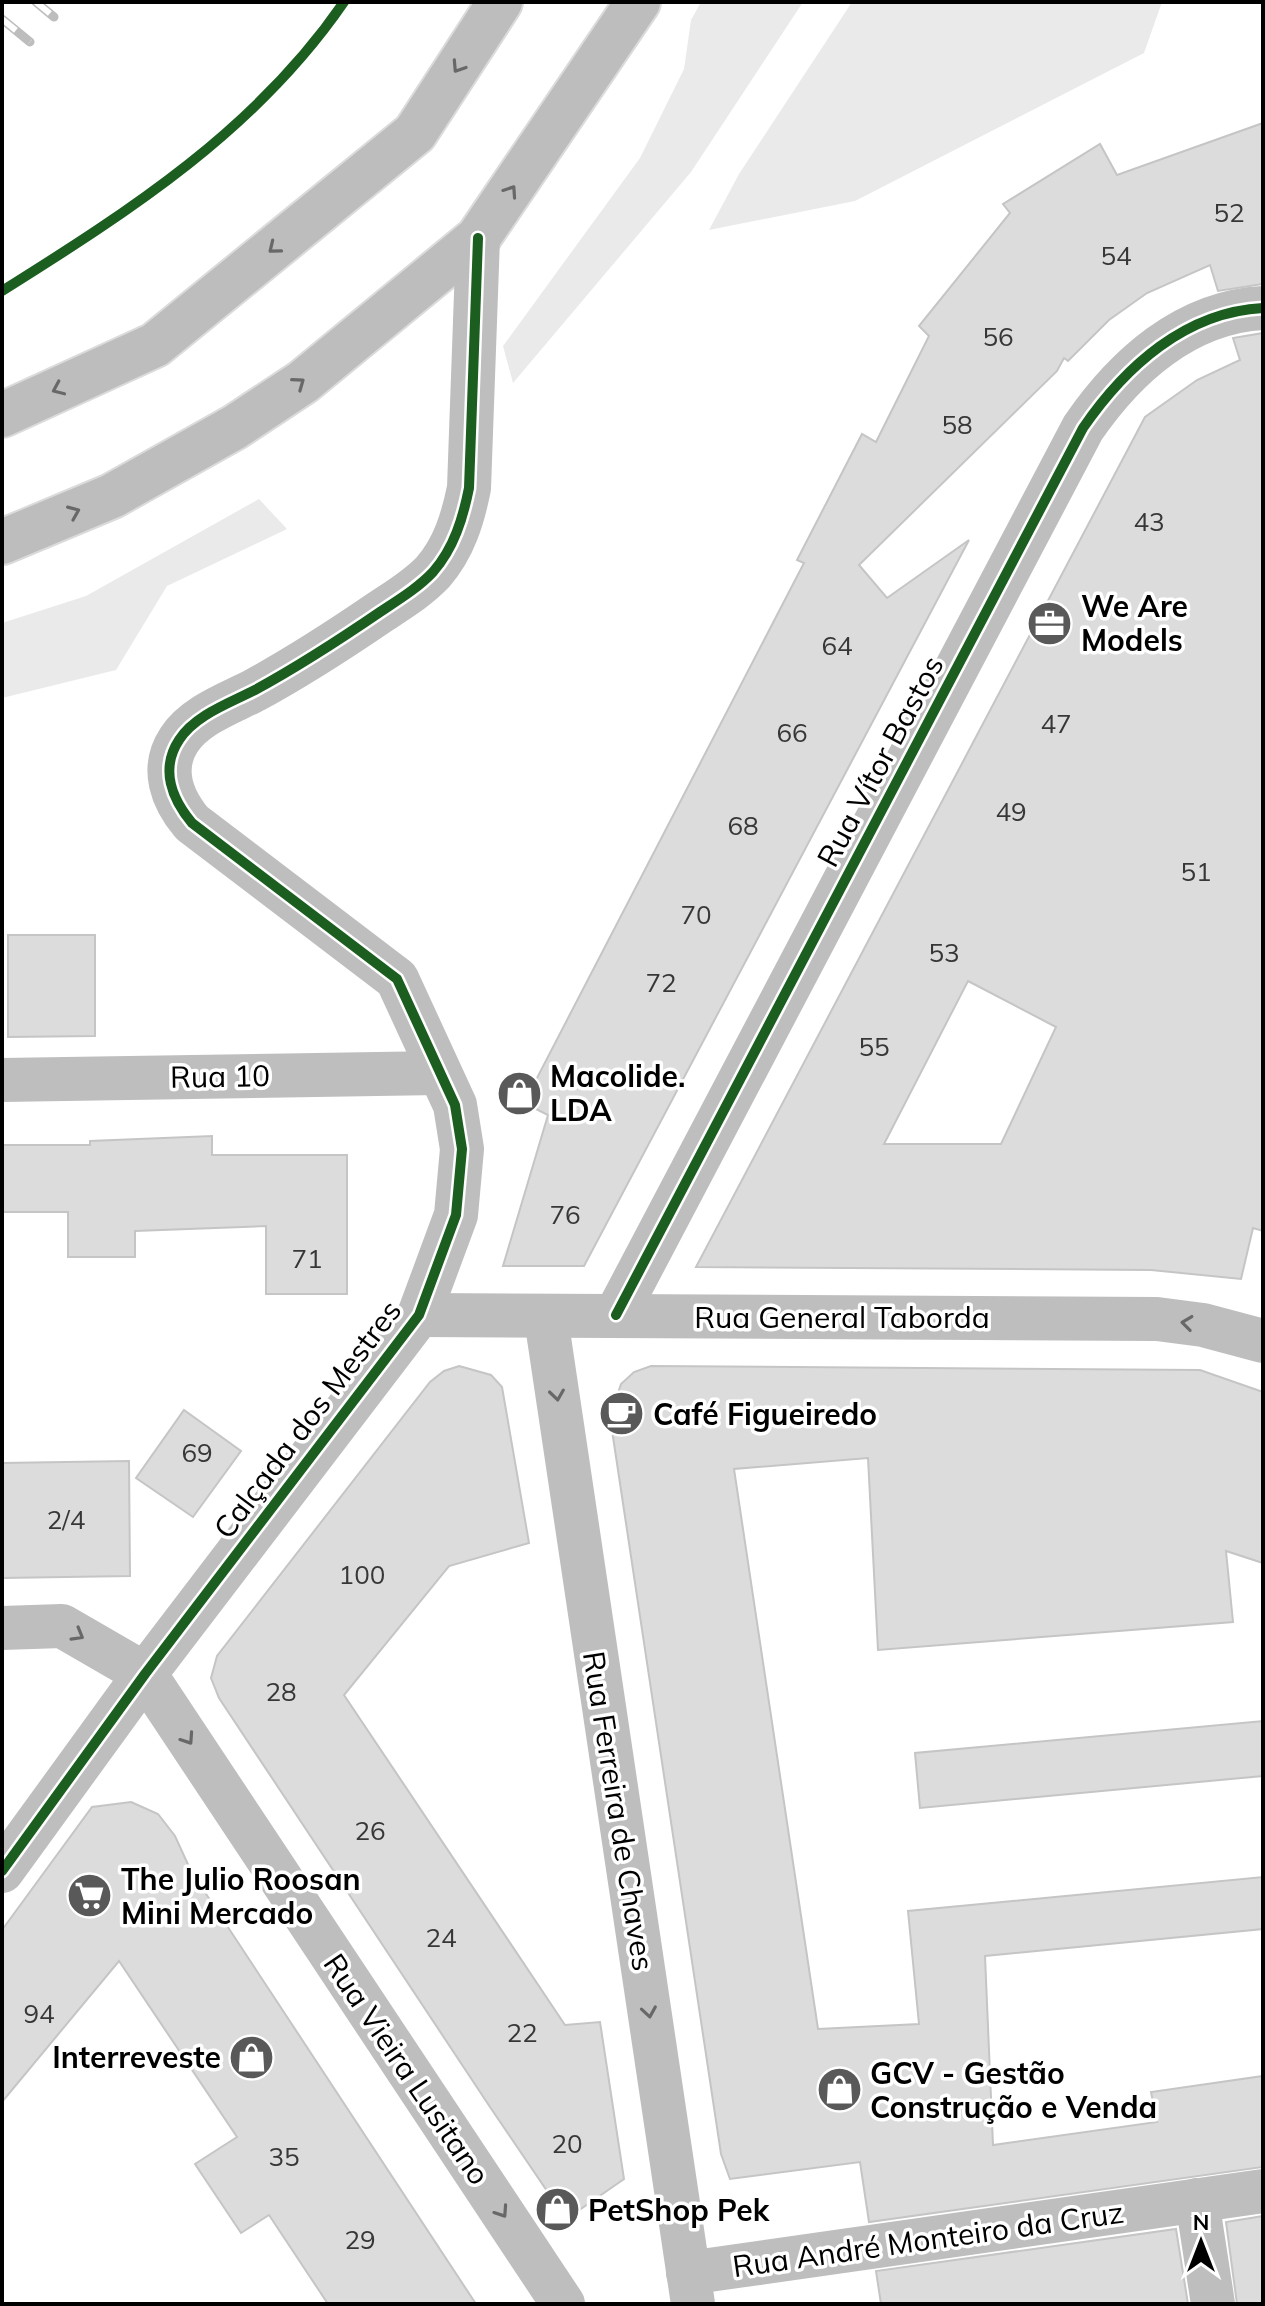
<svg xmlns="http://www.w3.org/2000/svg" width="1265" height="2306" font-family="Mulish,sans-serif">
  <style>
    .green { fill: #eaeaea }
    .building { fill: #dcdcdc; stroke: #c5c5c5; stroke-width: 2; fill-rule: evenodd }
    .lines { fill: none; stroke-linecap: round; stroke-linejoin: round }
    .primary-casing { stroke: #dbdbdb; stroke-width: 48 }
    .minor { stroke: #bebebe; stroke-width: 44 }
    .primary { stroke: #bdbdbd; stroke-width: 44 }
    .rail-casing { stroke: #bdbdbd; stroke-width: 9 }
    .rail { stroke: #fff; stroke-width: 6; stroke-dasharray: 18; stroke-linecap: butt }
    .cycleway-casing { stroke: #fff; stroke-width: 15 }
    .cycleway { stroke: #1b5e20; stroke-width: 10 }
    .oneway { stroke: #686868 }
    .labels { text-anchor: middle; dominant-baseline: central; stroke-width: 7; stroke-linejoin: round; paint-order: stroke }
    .number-label { font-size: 26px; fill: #373737 }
    .poi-label { font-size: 30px; font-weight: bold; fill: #000; stroke: #fff; text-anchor: start }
    .street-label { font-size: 30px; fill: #000; stroke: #fff }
  </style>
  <rect width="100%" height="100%" fill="#fff"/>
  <!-- green -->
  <g class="green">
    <polygon points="701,2 803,2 691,172 513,383 503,346 640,158 684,69 691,20"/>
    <polygon points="852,2 1162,2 1144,53 855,201 709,230 739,174"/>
    <polygon points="259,499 287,529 167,586 116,670 2,698 2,623 86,596"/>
  </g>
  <!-- building -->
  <g class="building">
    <polygon points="1263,123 1263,284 1218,291 1210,265 1147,293 1109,320 1068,361 1064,358 1057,371 859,565 887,598 969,540 584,1266 503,1266 548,1115 524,1103 804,563 797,560 862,434 876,442 929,336 919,326 1010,213 1003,204 1100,144 1117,175"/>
    <path d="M1263,333V1231L1253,1228L1241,1279L1151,1270L696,1267L1145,417L1197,380L1240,360L1233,338ZM968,981L1056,1027L1001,1144H884Z"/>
    <polygon points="8,935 95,935 95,1036 8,1037"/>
    <polygon points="212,1136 212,1155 347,1155 347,1294 266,1294 266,1226 135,1231 135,1257 68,1257 68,1212 2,1212 2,1145 90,1145 90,1141"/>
    <polygon points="459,1366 491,1375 502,1387 529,1543 449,1566 344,1695 565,2025 600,2022 624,2179 572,2215 566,2206 560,2210 490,2107 219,1698 211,1678 217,1656 430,1382 444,1371"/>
    <polygon points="651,1366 1200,1370 1263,1392 1263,1563 1226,1551 1233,1622 878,1650 868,1458 734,1469 818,2029 919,2024 908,1911 1263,1877 1263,1929 985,1956 993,2145 1157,2122 1151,2092 1263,2076 1263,2167 869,2222 860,2162 730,2179 721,2154 610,1417 621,1384 634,1372"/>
    <polygon points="184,1410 241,1451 193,1517 136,1478"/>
    <polygon points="129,1461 130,1576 2,1578 2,1463"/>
    <polygon points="1263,1721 1263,1776 920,1808 915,1753"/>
    <polygon points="131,1802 158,1814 175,1836 191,1871 476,2304 328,2304 269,2215 241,2233 195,2164 237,2137 119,1961 2,2102 2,1930 92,1807"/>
    <polygon points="1263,2216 1263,2304 1237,2304 1226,2222"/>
    <polygon points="1176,2229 1188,2304 881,2304 876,2271"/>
  </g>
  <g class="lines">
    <defs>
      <g id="primary">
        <polyline points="2,415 155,345 415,133 500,2"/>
        <polyline points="2,542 112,496 235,427 303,382 478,238 638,2"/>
      </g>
    </defs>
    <!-- primary casing -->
    <use href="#primary" class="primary-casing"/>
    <!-- minor -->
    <g class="minor">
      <polyline points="2,1080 439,1073"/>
      <polyline points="419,1315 1157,1319 1203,1325 1263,1341"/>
      <path d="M616,1315L1083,428C1125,367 1185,312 1263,308"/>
      <polyline points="546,1318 693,2304"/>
      <polyline points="2,1628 62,1626 145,1674 563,2304"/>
      <path d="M2,1871L145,1674L419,1315L456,1215L462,1149L455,1105L397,979L192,823C172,799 160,769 179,740C195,715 230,703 255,690C299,666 339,640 380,612C398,600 418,588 433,572C454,548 463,518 469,488L478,238"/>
      <polyline points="1197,2200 1213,2304"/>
      <polyline points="688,2273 1263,2191"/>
    </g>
    <!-- primary -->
    <use href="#primary" class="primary"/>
    <defs>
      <g id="rail">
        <polyline points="36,2 54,17"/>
        <polyline points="2,19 30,42"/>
      </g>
    </defs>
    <!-- rail casing -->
    <use href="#rail" class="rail-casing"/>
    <!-- rail -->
    <use href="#rail" class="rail"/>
    <defs>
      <g id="cycleway">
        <path d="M2,291C131,210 256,130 344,2"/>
        <path d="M616,1315L1083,428C1125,367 1185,312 1263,308"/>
        <path d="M2,1871L145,1674L419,1315L456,1215L462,1149L455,1105L397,979L192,823C172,799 160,769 179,740C195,715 230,703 255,690C299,666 339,640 380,612C398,600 418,588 433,572C454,548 463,518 469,488L478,238"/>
      </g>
    </defs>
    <!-- cycleway casing -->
    <use href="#cycleway" class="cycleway-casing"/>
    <!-- cycleway -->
    <use href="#cycleway" class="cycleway"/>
  </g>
  <!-- one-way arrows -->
  <defs><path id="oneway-chevron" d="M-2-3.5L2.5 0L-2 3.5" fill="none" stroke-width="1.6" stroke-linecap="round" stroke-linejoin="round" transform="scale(2)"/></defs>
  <g class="oneway">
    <use href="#oneway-chevron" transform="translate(458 67) rotate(123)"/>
    <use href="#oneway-chevron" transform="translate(511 191) rotate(-56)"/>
    <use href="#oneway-chevron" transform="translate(274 248) rotate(141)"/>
    <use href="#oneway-chevron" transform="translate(299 383) rotate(-36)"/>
    <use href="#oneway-chevron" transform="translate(58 389) rotate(156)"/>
    <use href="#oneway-chevron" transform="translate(74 512) rotate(-23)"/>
    <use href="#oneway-chevron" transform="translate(1187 1323) rotate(-173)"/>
    <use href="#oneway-chevron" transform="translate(557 1395) rotate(82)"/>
    <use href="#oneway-chevron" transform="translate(78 1635) rotate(30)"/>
    <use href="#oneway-chevron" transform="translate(188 1739) rotate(56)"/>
    <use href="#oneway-chevron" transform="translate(649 2012) rotate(81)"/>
    <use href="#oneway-chevron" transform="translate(502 2212) rotate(56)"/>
  </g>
  <!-- icons -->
  <defs>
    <symbol id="office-disc" viewBox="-11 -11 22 22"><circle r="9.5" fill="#595959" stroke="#fff"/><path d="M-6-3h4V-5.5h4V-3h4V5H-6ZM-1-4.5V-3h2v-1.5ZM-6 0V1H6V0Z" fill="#fff"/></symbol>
    <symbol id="shop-disc" viewBox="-11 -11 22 22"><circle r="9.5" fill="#595959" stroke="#fff"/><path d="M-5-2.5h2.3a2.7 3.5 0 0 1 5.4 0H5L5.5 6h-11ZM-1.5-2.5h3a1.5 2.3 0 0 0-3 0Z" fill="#fff"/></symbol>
    <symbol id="cafe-disc" viewBox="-11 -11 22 22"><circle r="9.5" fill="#595959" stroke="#fff"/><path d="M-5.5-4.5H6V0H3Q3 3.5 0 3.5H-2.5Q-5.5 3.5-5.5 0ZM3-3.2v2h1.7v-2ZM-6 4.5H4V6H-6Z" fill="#fff"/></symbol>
    <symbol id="supermarket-disc" viewBox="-11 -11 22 22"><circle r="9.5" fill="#595959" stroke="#fff"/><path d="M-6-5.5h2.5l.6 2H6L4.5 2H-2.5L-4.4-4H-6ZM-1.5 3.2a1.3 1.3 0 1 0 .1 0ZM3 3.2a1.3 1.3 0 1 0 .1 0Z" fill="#fff"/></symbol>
  </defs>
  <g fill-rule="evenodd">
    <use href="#office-disc" x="1024" y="598" width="51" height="51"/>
    <use href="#shop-disc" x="494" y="1068" width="51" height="51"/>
    <use href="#cafe-disc" x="596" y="1388" width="51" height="51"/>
    <use href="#supermarket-disc" x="64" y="1870" width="51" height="51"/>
    <use href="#shop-disc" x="226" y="2032" width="51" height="51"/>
    <use href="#shop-disc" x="814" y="2064" width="51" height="51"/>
    <use href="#shop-disc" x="532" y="2184" width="51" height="51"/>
  </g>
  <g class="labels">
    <!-- number labels -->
    <g class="number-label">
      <text x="1229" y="212">52</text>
      <text x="1116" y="255">54</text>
      <text x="998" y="336">56</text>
      <text x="957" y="424">58</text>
      <text x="1149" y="521">43</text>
      <text x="837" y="645">64</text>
      <text x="1056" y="723">47</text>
      <text x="792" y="732">66</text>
      <text x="1011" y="811">49</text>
      <text x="743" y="825">68</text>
      <text x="1196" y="871">51</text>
      <text x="696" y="914">70</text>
      <text x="944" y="952">53</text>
      <text x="661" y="982">72</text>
      <text x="874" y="1046">55</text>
      <text x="565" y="1214">76</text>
      <text x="307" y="1258">71</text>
      <text x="197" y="1452">69</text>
      <text x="66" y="1519">2/4</text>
      <text x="362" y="1574">100</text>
      <text x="281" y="1691">28</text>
      <text x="370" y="1830">26</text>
      <text x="441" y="1937">24</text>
      <text x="39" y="2013">94</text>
      <text x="522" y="2032">22</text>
      <text x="567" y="2143">20</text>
      <text x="284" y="2156">35</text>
      <text x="360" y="2239">29</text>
    </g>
    <!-- poi labels -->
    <g class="poi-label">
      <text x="1081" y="606">We Are<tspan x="1081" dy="34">Models</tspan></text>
      <text x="550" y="1076">Macolide.<tspan x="550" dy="34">LDA</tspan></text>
      <text x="653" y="1414">Café Figueiredo</text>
      <text x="121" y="1879">The Julio Roosan<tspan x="121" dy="34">Mini Mercado</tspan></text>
      <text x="221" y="2057" text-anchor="end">Interreveste</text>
      <text x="870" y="2073">GCV - Gestão<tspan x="870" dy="34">Construção e Venda</tspan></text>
      <text x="588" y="2210">PetShop Pek</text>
    </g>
    <!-- street labels -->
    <g class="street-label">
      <text transform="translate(880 761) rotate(-62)">Rua Vítor Bastos</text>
      <text transform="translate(220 1076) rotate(-1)">Rua 10</text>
      <text x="842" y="1317">Rua General Taborda</text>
      <text transform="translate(307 1419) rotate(-53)">Calçada dos Mestres</text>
      <text transform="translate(619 1811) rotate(81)">Rua Ferreira de Chaves</text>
      <text transform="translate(407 2069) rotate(56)">Rua Vieira Lusitano</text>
      <text transform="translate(928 2239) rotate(-8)">Rua André Monteiro da Cruz</text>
    </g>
  </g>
  <!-- border -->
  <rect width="1265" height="2306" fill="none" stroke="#000000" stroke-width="8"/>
  <!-- north arrow -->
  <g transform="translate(1201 2242)" stroke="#ffffff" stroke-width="6" paint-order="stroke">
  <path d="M0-6L14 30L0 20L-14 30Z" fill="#000000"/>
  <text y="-12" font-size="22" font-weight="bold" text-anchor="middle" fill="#000000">N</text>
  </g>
</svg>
